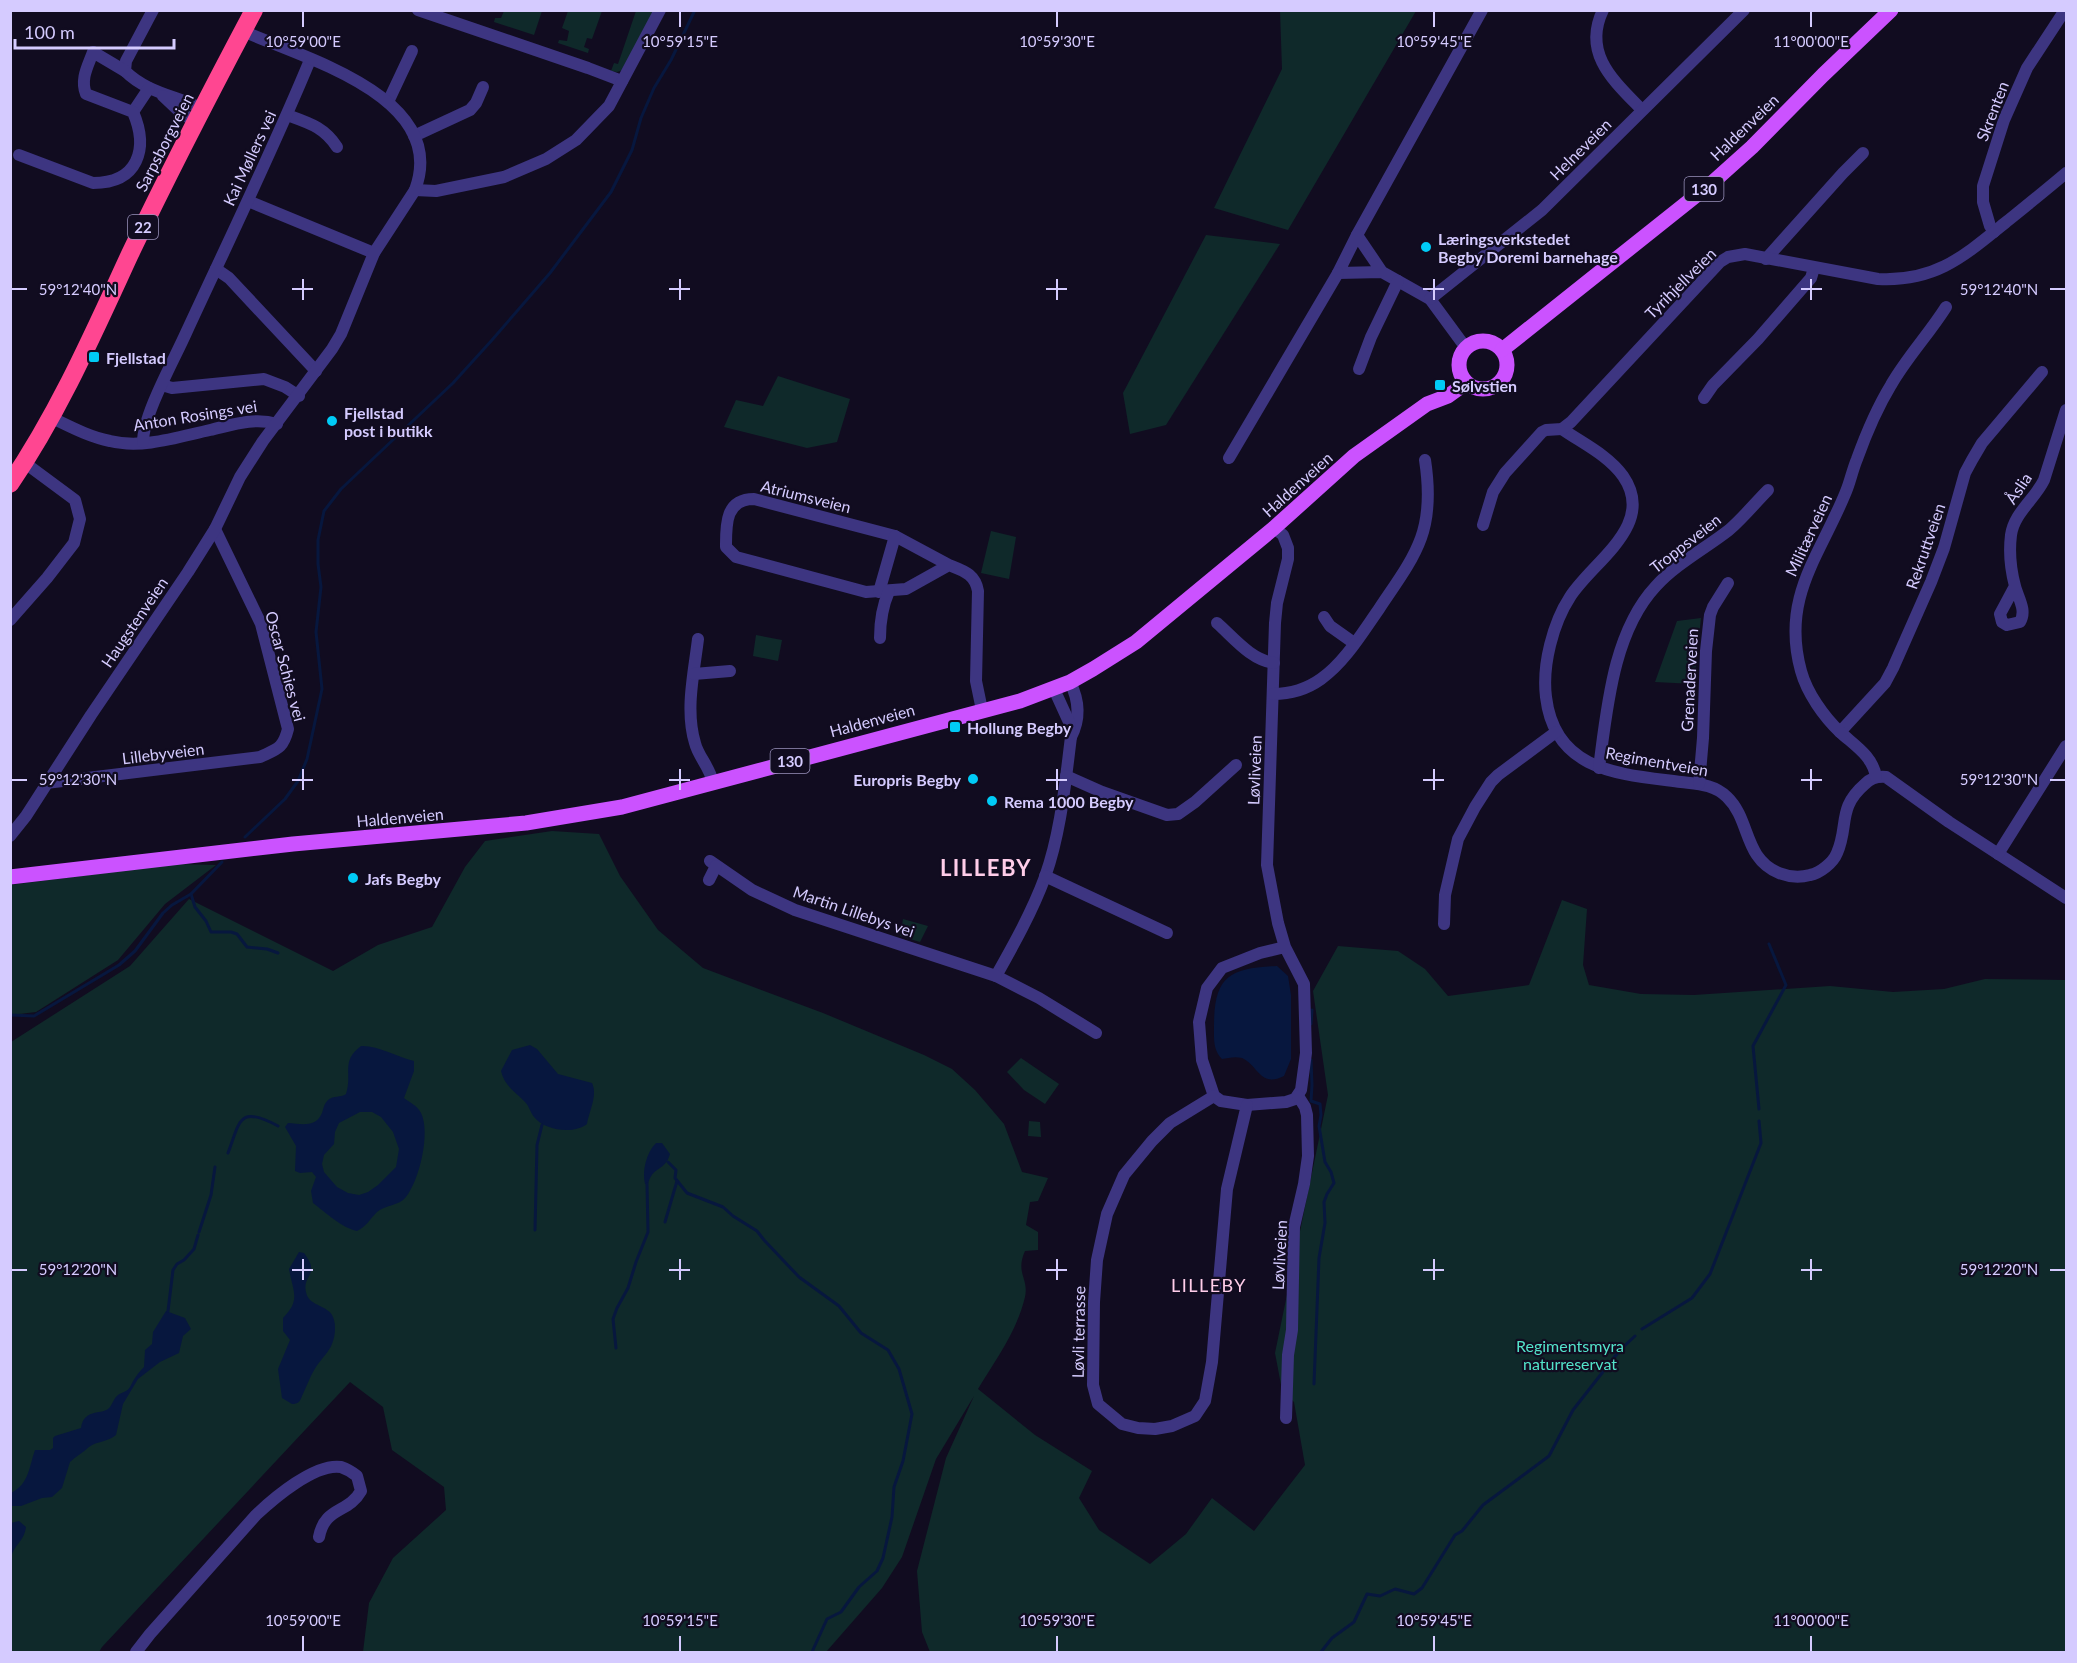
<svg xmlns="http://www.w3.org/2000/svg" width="2077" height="1663" font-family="Lato,sans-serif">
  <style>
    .green { fill: #0f292a }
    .water { fill: #07173e; fill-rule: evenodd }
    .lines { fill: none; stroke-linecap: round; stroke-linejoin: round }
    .stream { stroke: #07173e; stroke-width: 3 }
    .street { stroke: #3d3581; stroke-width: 12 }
    .primary { stroke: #cb52ff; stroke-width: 15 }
    .highway { stroke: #ff4691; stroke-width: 18 }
    .ticks { fill: none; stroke: #d5cbff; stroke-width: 2 }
    .poi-dot { fill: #00cbf6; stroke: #110c20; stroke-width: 2 }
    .labels { text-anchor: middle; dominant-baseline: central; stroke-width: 4.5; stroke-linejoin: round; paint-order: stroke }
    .shield { fill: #110c20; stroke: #9a92bc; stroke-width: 1.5 }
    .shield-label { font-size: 15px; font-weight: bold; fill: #d5cbff }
    .street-label { font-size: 16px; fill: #d5cbff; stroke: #110c20 }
    .poi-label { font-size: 16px; font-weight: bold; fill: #d5cbff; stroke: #110c20; text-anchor: start }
    .park-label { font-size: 16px; fill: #53e3ca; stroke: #110c20 }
    .neighbourhood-label { font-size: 18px; letter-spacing: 1.5px; fill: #ffcde9; stroke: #110c20 }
    .district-label { font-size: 22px; font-weight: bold; letter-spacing: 1.5px; fill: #ffcde9; stroke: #110c20 }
    .ticks-label { font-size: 15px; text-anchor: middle; fill: #d5cbff; stroke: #110c20; stroke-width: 4.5; stroke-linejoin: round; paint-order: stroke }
  </style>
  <rect width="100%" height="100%" fill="#110c20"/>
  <!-- green -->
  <g class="green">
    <polygon points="504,11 542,11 534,35 494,22 495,18 501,18"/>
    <polygon points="568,11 602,11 592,39 587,38 584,47 589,49 588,53 558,43 559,40 567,41 569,31 562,28"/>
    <polygon points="636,11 654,11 623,70 617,72 611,71 614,63 618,64"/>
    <polygon points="1280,11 1416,11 1288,230 1214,208 1282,69"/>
    <polygon points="1206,235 1280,244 1166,425 1130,434 1123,393"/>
    <polygon points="778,376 850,399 837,442 807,448 724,427 736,400 763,406"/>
    <polygon points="991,531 1016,537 1009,579 981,573"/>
    <polygon points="1701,618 1694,684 1655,682 1677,621"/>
    <polygon points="756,635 782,640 778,661 753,656"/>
    <path d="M552,831L599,834L620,876L658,930L703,968L823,1013L924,1055L952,1069L975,1090L1004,1124L1022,1172L1048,1178L1038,1201L1030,1202L1026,1225L1038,1232V1250L1025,1251C1015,1273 1029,1278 1025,1297C1017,1331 996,1359 978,1389L1035,1435L1092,1471L1079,1498L1099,1530L1150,1564L1186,1534L1212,1498L1254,1531L1305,1465L1294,1402L1282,1390L1275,1353L1328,1095L1313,991L1338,946L1398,951L1425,969L1448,996L1529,985L1562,900L1587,909L1583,965L1589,985L1641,994L1694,995L1830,986L1893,992L1944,989L1985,979L2066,980V1652H930L922,1632L917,1571L946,1458L974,1396L936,1459L902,1557L882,1588L826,1652H363L369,1603L393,1558L446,1510L444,1487L392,1450L383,1407L350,1382L102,1647L99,1652H11V1042L130,966L189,899L333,971L378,945L432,927L465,867L485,841Z"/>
    <polygon points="176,864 216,865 165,904 118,960 36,1012 11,1015 10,885"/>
    <polygon points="903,919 928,926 920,942 900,936"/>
    <polygon points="1021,1058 1059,1084 1045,1104 1024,1090 1007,1072"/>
    <polygon points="1029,1121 1040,1122 1041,1137 1028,1136"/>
  </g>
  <!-- water -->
  <g class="water">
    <path d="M1277,966L1288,976L1291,995V1059L1284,1076C1260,1088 1259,1066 1242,1058C1235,1056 1228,1058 1222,1059C1213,1050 1214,1039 1214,1027C1214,976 1229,968 1277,966Z"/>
    <path d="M530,1045L537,1049L558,1074L592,1083C598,1095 589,1111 587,1124C573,1135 544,1130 534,1117C530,1112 529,1105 524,1101C515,1092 504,1085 501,1071L512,1050Z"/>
    <path d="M361,1046C377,1045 397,1057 414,1061V1071L404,1098C410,1103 417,1105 421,1113C431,1133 419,1181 406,1197C399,1206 385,1205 377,1212C370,1219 366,1227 357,1231C342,1228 325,1212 313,1203L311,1191L316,1177L312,1172L300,1173L295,1171L296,1146L285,1127L288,1123C301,1124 316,1128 322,1113C324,1107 324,1104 328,1100C334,1095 340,1098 346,1094C353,1073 340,1062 361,1046ZM360,1112H372L381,1117L393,1132L399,1149L396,1167L378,1185L368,1192L359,1195L348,1193L337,1187L324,1172L322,1164L324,1155L334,1144L335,1132L339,1123Z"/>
    <path d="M656,1143H662L670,1154C665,1172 653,1165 648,1184H645C642,1171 646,1153 656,1143Z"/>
    <path d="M299,1252L304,1253C321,1275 302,1275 306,1292C309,1308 331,1304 334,1320C336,1327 335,1337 332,1344C329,1352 321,1359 316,1367C310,1376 307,1386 302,1396C300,1402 298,1404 292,1404L282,1398L278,1369L290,1340L283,1331V1318C301,1300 293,1292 289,1269Z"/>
    <path d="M166,1311L185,1318L191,1329L183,1336L179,1353L160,1362L138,1379L123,1404L116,1435C108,1442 97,1441 89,1447C83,1453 76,1456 70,1462L62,1488L52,1497L42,1498L21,1506H11V1493C29,1484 29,1467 35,1450H50L53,1448V1438L55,1436L81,1428C84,1407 103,1416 110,1407C113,1403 114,1398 118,1395C122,1392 127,1392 130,1387C134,1379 137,1374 144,1367L145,1350L152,1344L153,1332Z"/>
    <path d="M19,1521L26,1527C24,1542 14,1544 11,1558V1523Z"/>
  </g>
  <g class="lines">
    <!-- stream -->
    <g class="stream">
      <polyline points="245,837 285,799 298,781 307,759 322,689 316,632 321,587 318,564 318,540 324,511 341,489 453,383 492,340 550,273 611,192 632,150 641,118 654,88 671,60 695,10"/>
      <polyline points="191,894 195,907 206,921 211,932 231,932 237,934 247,947 267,949 278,953"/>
      <polyline points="10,1015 34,1016 119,965 135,951 163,913 172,905 191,894 222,862"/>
      <polyline points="1311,1024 1312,1010"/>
      <polyline points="1311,1060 1312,1085 1311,1101 1320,1104 1321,1115 1319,1126 1325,1162 1331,1172 1334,1183 1327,1194 1324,1202 1325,1223 1319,1258 1314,1384"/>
      <polyline points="1759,1109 1753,1046 1786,985 1769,944"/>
      <path d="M228,1153C240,1122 238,1104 278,1126"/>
      <polyline points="668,1162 676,1170 675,1178 687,1193 723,1207 733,1216 757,1231 764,1240 799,1277 839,1306 861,1333 888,1350 899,1369 912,1414 903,1461 894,1487 892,1517 883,1558 877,1571 859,1587 841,1612 827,1619 812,1652"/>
      <polyline points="665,1222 677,1181"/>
      <polyline points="535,1230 537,1145 542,1125"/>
      <polyline points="199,1232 211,1195 215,1167"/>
      <polyline points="168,1311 173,1270 177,1264 184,1260 194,1249 198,1235"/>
      <polyline points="1642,1329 1692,1298 1710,1274 1761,1143 1759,1121"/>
      <polyline points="616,1348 613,1319 617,1308 628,1288 636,1262 648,1232 647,1184"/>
      <polyline points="1321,1652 1332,1638 1354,1622 1367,1594 1380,1596 1395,1589 1414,1594 1422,1588 1455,1535 1462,1531 1483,1505 1549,1456 1573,1410 1620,1350 1635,1336"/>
    </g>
    <!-- street -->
    <g class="street">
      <path d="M153,10L126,61L125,71C147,93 177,96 203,109"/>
      <polyline points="418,10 588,68 622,81"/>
      <path d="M1603,10C1582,54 1614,81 1642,110"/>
      <polyline points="163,96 181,113 196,122"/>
      <polyline points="388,102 412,51"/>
      <polyline points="133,112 149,88"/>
      <path d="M287,115C309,123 324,127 337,147"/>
      <polyline points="414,136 470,110 476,103 483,87"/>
      <path d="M19,155L93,183C138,183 149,149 133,112L86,94C80,79 88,66 93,52L125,71"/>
      <polyline points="415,190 436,191 504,177 546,159 576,140 609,106 660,10"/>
      <polyline points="248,201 374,253"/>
      <polyline points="1994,232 1990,226 1983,202 1983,186 2004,120 2027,68 2065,10"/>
      <polyline points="1357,235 1482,10"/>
      <polyline points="1766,259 1843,173 1863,153"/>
      <polyline points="216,269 229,278 316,371"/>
      <polyline points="1382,272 1338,273 1357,235 1382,272 1430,299 1466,348"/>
      <polyline points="1430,299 1542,210 1744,10"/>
      <polyline points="1359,369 1371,337 1398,281"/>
      <polyline points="162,385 172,388 264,379 285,387 299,396"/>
      <polyline points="1704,398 1713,385 1758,339 1811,278 1814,268"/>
      <path d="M50,417C69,426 89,437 110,441C142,449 178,437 210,430C232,425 254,417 277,424"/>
      <path d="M1562,429C1582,443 1608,455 1623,476C1657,525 1593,561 1570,597C1553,623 1542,665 1546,697C1555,772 1620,774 1681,782C1697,784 1714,784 1727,797C1751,820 1743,858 1779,873C1789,877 1799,878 1810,875C1820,873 1833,863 1837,853C1849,826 1837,808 1865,784C1871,778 1877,776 1886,777L1949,822L2066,898"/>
      <path d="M143,442C143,415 174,360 186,333C228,242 272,152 310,60"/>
      <polyline points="1229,458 1338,273"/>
      <path d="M1483,525L1493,492L1505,473L1542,432L1546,430L1562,429L1571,422L1720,262L1728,257L1745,254L1878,279C1935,282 1963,257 2005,223C2026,206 2046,190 2066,173"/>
      <polyline points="1274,528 1283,535 1288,548 1288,559 1277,603 1275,623 1267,865 1278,923 1285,947 1304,984 1306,1053 1301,1090 1295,1099 1286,1102 1247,1105 1221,1101 1214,1096 1202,1060 1199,1022 1207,988 1222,968 1260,953 1285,947"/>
      <path d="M949,565L895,536L754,499C725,499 726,525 726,547L736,557L866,592L906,589L949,565C964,571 975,574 978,591L976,681L982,710"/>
      <path d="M2015,586L2000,614L2002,622L2007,625L2020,622C2027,610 2018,598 2015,586C2011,571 2009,551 2011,535C2014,513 2035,499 2044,480L2066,410"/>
      <polyline points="879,592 895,536"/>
      <polyline points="1324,617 1330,626 1354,643"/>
      <polyline points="10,620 47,578 74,543 80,519 75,500 25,463"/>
      <path d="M1217,623C1234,638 1251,660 1274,663"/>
      <path d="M880,638C880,621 882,607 889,591"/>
      <path d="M698,639C694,673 685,710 695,743C698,756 709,766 713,782"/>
      <polyline points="694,674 730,671"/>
      <path d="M1070,682C1079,700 1081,718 1071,737"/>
      <path d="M1054,689L1069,722L1071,737C1065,784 1061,832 1045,877C1032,912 1014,944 996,976L1039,998L1096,1033"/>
      <path d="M1273,694C1290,694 1307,689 1321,679C1345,662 1362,633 1379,609C1394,586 1412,563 1421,538C1430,513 1429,486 1425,460"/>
      <polyline points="1840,732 1885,683 1893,668 1931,582 1944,548 1965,473 1972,460 1982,443 2042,372"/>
      <path d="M1599,768C1607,708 1613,632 1656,586C1676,564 1706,548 1729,530C1743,518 1755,503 1768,490"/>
      <polyline points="1066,776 1102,792 1167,815 1178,814 1195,802 1236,765"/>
      <path d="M1876,777C1873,756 1854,745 1840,732C1824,717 1807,693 1801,671C1781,598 1819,557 1845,494C1850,483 1852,471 1857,459C1866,434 1877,408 1891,385C1907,357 1929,334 1946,307"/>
      <path d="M46,783L260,757C277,749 283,749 288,729L261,624L215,529"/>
      <polyline points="1699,784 1703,738 1706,651 1710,615 1713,607 1728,583"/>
      <path d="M10,836L26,816L91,715L188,572L215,529L240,477L263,441L332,349L341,334L374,253L415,190C450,97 303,58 243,31"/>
      <polyline points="1998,854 2066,746"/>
      <polyline points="710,861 752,890 795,910 996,976"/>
      <polyline points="1045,876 1167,933"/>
      <polyline points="709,880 716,866"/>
      <polyline points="1444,924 1445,895 1458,839 1475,807 1491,782 1498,775 1556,732"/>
      <polyline points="1214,1096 1170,1123 1152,1141 1124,1175 1107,1214 1097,1260 1094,1302 1093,1385 1098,1404 1122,1424 1138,1428 1155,1429 1172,1426 1195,1416 1205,1401 1212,1362 1227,1189 1247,1105"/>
      <polyline points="1286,1418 1288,1355 1292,1330 1294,1227 1304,1184 1308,1156 1307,1115 1305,1107 1298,1096"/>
      <path d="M136,1652L150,1634L256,1515C274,1498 315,1463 341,1467C347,1469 352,1472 357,1476L361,1491C348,1514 325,1506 319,1537"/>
    </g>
    <!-- primary -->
    <g class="primary">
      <circle cx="1483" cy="365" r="24"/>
      <polyline points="1502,350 1713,182 1752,147 1823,75 1891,10"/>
      <polyline points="10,877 293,844 526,823 622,807 1020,701 1070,682 1093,669 1136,642 1274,528 1354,456 1427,404 1448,396 1466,383"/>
    </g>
    <!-- highway -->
    <path class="highway" d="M10,484C59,412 94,332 130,254C169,172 211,91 254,10"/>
  </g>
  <!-- ticks -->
  <path class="ticks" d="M303,12V27M680,12V27M1057,12V27M1434,12V27M1811,12V27M303,279V300M680,279V300M1057,279V300M1434,279V300M1811,279V300M12,289H27M292,289H313M669,289H690M1046,289H1067M1423,289H1444M1801,289H1822M2050,289H2065M303,769V790M680,769V790M1057,769V790M1434,769V790M1811,769V790M12,780H27M292,780H313M669,780H690M1046,780H1067M1423,780H1444M1801,780H1822M2050,780H2065M303,1259V1280M680,1259V1280M1057,1259V1280M1434,1259V1280M1811,1259V1280M12,1270H27M292,1270H313M669,1270H690M1046,1270H1067M1423,1270H1444M1801,1270H1822M2050,1270H2065M303,1636V1651M680,1636V1651M1057,1636V1651M1434,1636V1651M1811,1636V1651"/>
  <!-- markers -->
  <g class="poi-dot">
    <circle cx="1426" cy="247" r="6"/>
    <rect x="88" y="351" width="12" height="12" rx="3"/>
    <rect x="1434" y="379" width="12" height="12" rx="3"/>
    <circle cx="332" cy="421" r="6"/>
    <rect x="949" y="721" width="12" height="12" rx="3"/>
    <circle cx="973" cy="779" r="6"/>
    <circle cx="992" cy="801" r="6"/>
    <circle cx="353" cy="878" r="6"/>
  </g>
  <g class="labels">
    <!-- shield labels -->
    <g class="shield">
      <rect x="1684.5" y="177" width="39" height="24" rx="4.5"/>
      <rect x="128" y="215" width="30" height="24" rx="4.5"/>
      <rect x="770.5" y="749" width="39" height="24" rx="4.5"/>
    </g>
    <g class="shield-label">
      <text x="1704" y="189">130</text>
      <text x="143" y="227">22</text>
      <text x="790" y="761">130</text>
    </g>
    <!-- street labels -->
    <g class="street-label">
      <text transform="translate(1992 111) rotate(-69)">Skrenten</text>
      <text transform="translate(1744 127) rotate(-44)">Haldenveien</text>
      <text transform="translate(164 142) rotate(-63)">Sarpsborgveien</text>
      <text transform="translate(1580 149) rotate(-45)">Helneveien</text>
      <text transform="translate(249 158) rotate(-65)">Kai Møllers vei</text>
      <text transform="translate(1680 283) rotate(-45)">Tyrihjellveien</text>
      <text transform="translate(195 415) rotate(-9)">Anton Rosings vei</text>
      <text transform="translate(1297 484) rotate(-42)">Haldenveien</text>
      <text transform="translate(2018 488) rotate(-56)">Åslia</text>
      <text transform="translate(806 496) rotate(14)">Atriumsveien</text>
      <text transform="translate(1808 535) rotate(-65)">Militærveien</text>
      <text transform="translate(1685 543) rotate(-38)">Troppsveien</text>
      <text transform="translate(1925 546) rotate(-71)">Rekruttveien</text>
      <text transform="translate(134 622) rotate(-56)">Haugstenveien</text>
      <text transform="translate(286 666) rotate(75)">Oscar Schies vei</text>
      <text transform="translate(1689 680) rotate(-87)">Grenaderveien</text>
      <text transform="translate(872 720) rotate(-15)">Haldenveien</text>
      <text transform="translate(163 753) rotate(-7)">Lillebyveien</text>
      <text transform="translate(1657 761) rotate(10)">Regimentveien</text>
      <text transform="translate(1254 770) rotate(-88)">Løvliveien</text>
      <text transform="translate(400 817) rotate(-5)">Haldenveien</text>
      <text transform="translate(854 911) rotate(19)">Martin Lillebys vei</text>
      <text transform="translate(1279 1255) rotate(-87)">Løvliveien</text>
      <text transform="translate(1078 1332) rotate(-89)">Løvli terrasse</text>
    </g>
    <!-- poi labels -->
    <g class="poi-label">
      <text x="1438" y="238">Læringsverkstedet<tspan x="1438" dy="18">Begby Doremi barnehage</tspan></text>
      <text x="106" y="357">Fjellstad</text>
      <text x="1452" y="385">Sølvstien</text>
      <text x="344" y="412">Fjellstad<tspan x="344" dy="18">post i butikk</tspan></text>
      <text x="967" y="727">Hollung Begby</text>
      <text x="961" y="779" text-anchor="end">Europris Begby</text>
      <text x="1004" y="801">Rema 1000 Begby</text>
      <text x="365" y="878">Jafs Begby</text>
    </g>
    <!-- park labels -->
    <g class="park-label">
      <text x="1570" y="1345">Regimentsmyra<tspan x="1570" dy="18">naturreservat</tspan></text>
    </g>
    <!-- neighbourhood labels -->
    <g class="neighbourhood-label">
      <text x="1209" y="1285">LILLEBY</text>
    </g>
    <!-- district labels -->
    <g class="district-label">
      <text x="986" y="867">LILLEBY</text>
    </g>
  </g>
  <g class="ticks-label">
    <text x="303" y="47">10°59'00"E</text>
    <text x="680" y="47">10°59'15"E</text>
    <text x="1057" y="47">10°59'30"E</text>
    <text x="1434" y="47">10°59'45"E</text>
    <text x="1811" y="47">11°00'00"E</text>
    <text x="78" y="295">59°12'40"N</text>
    <text x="1999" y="295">59°12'40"N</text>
    <text x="78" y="785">59°12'30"N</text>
    <text x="1999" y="785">59°12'30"N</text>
    <text x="78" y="1275">59°12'20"N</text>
    <text x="1999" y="1275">59°12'20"N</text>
    <text x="303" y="1626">10°59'00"E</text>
    <text x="680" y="1626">10°59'15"E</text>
    <text x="1057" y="1626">10°59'30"E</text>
    <text x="1434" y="1626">10°59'45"E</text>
    <text x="1811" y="1626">11°00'00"E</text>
  </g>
  <!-- border -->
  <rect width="2077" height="1663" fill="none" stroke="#d5cbff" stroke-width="24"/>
  <!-- scale -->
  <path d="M15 39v9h159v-9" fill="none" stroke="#d5cbff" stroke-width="3"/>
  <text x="24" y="39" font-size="18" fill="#d5cbff" stroke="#110c20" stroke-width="4.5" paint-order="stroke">100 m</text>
</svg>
